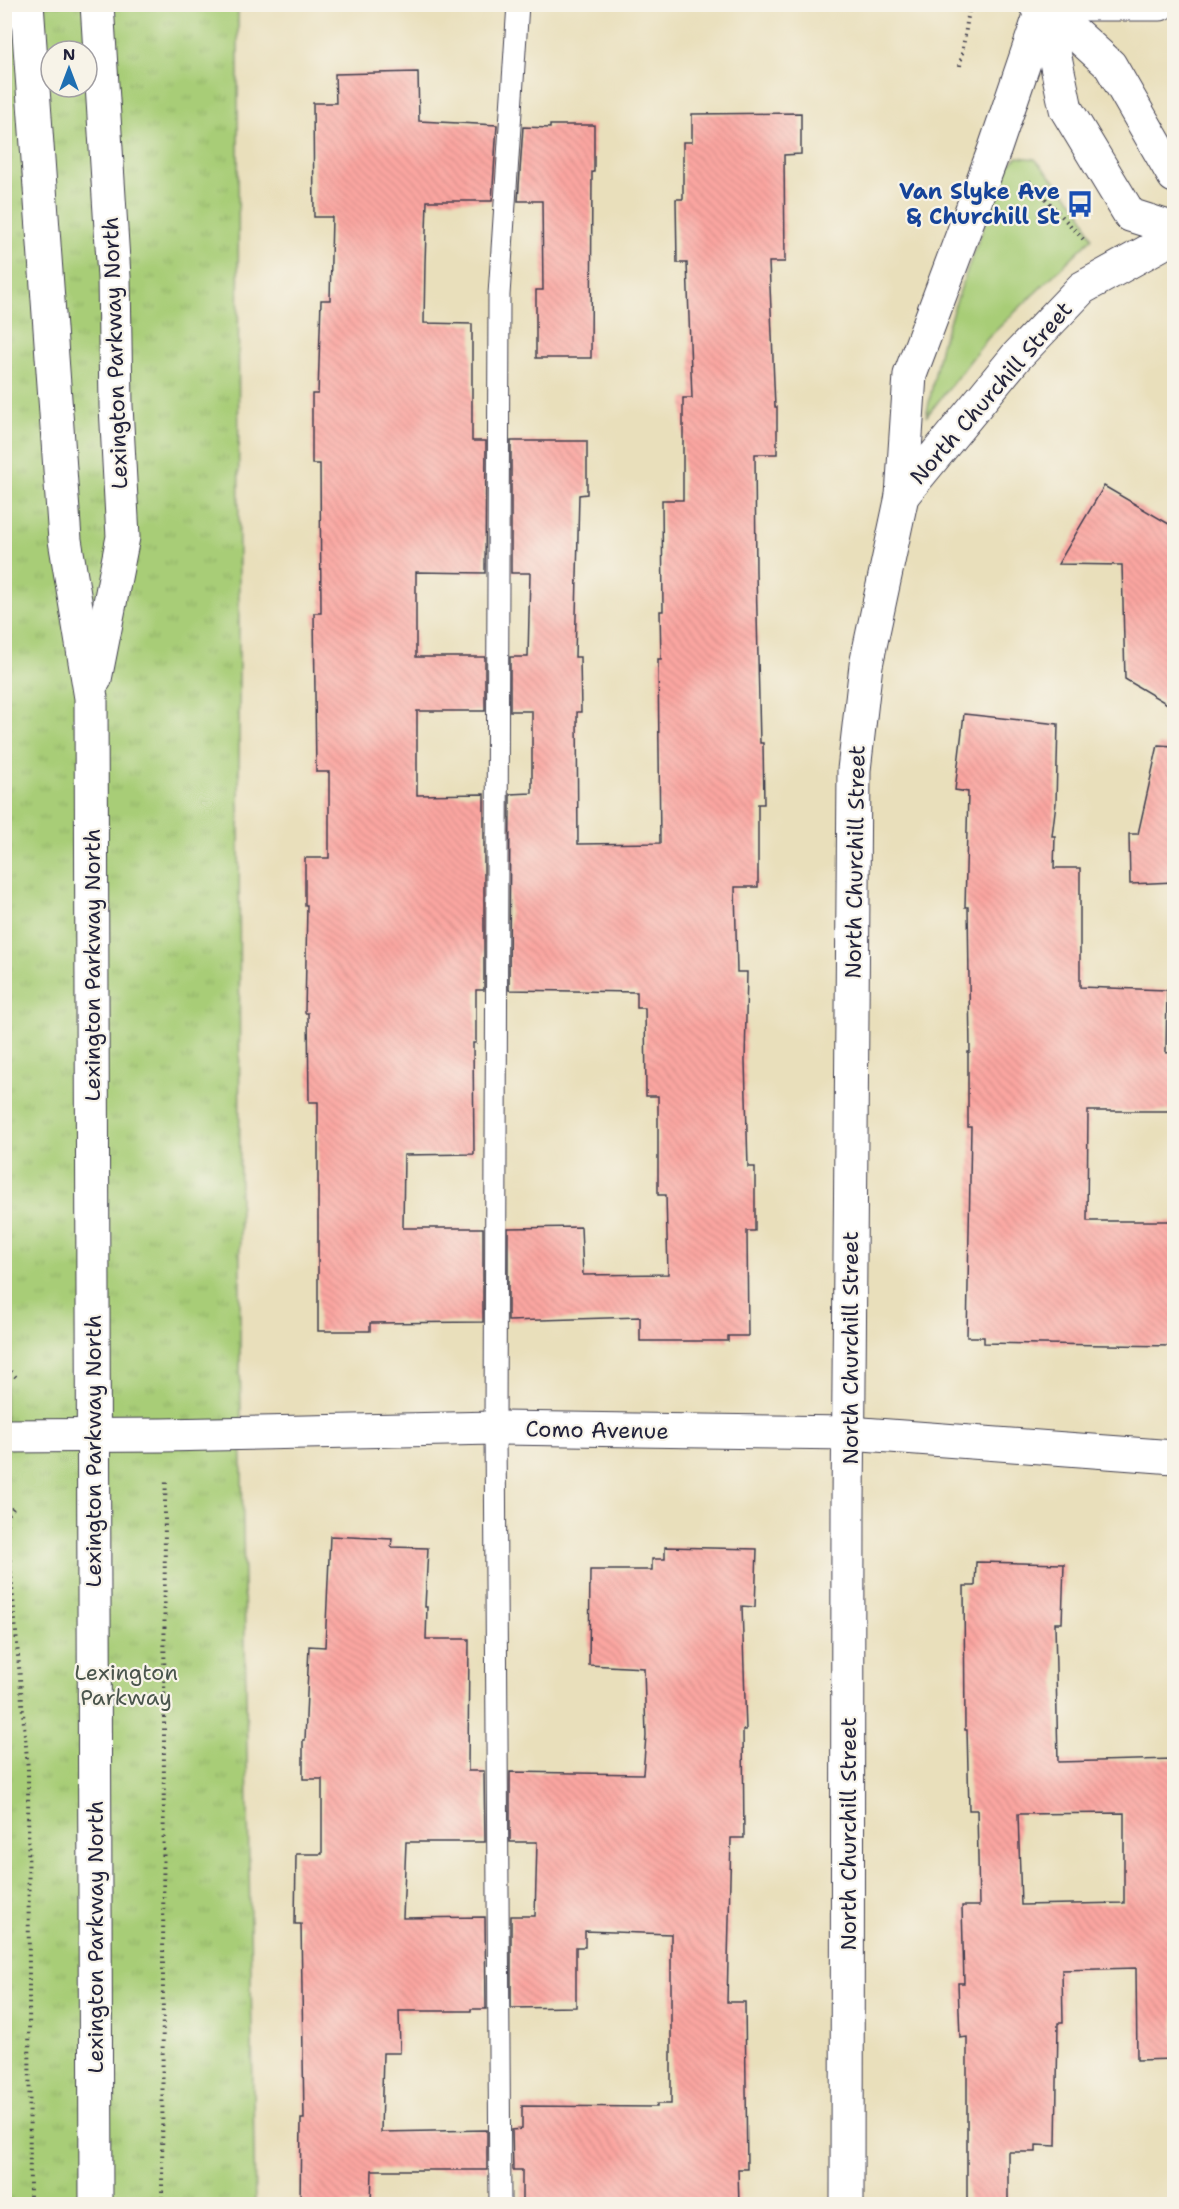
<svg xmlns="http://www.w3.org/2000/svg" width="1179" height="2209" font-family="'Shantell Sans',sans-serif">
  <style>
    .grass { fill: #a8cd77; stroke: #657859; stroke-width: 1.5 }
    .park { fill: url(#park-tufts); stroke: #657859; stroke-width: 1.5; fill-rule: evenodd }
    .building { fill: url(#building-back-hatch); fill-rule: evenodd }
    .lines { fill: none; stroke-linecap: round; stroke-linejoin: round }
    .lane-casing { stroke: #403e4e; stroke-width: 23 }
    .street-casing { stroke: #403e4e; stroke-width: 35 }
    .secondary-casing { stroke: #403e4e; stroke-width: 35 }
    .path { stroke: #403e4e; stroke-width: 4; stroke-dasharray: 1.5 4.5; stroke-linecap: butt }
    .lane { stroke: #fff; stroke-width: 21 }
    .street { stroke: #fff; stroke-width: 33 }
    .secondary { stroke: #fff; stroke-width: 33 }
    .labels { text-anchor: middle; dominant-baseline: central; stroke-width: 4.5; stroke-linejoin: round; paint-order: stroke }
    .transit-label { font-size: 22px; font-weight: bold; fill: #164399; stroke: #f7f3e8; text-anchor: end }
    .street-label { font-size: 22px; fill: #22223b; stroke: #f7f3e8 }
    .park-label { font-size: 22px; fill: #4a554d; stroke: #f7f3e8 }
  </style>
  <defs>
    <pattern id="park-tufts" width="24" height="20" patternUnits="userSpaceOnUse" patternTransform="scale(1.5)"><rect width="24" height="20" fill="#a8cd77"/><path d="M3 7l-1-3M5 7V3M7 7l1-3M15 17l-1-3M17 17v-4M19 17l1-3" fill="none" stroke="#90b068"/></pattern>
    <pattern id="building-back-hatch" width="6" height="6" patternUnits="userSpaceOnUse" patternTransform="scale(1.5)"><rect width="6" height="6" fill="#fba6a0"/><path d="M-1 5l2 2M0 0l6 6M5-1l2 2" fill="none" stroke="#d78f8b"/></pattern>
  </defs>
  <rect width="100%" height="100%" fill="#f7f3e8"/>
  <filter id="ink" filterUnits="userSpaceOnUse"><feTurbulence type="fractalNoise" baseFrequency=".0167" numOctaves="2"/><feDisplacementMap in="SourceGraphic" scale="12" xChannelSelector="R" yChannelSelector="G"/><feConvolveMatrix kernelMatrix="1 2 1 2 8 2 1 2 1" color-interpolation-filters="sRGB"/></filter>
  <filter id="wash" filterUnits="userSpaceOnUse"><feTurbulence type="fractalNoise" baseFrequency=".008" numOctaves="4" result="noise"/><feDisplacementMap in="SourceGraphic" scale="24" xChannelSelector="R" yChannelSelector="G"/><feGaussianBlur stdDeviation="1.35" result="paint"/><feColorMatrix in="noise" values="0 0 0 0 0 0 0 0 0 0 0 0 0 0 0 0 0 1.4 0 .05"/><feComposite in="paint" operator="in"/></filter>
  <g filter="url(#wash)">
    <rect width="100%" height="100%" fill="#e9dfbb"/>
    <!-- grass -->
    <polygon class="grass" points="1018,157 1035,159 1080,209 1092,238 988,338 926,417 941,345 969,265 1007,166"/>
    <!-- park -->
    <path class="park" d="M5,5H238L240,1358L255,2204H5ZM51,51H87V87H51Z"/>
    <g id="blocks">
      <!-- building -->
      <g class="building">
        <polygon points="418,72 419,121 497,125 492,201 427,201 425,263 424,323 472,324 472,441 486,441 485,573 416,572 416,657 485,657 485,711 417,711 417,795 484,794 484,990 476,990 476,1043 473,1043 474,1154 404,1155 403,1228 483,1228 483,1322 370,1323 370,1331 318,1331 318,1102 309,1102 308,1013 305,1013 307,905 305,905 305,858 329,858 329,772 316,772 314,613 321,613 320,464 312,464 312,394 318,394 321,300 330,300 332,217 314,217 313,103 336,103 335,74"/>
        <polygon points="801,113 801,154 784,155 785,262 769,262 775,407 777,407 777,454 755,454 756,572 760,743 763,743 764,804 758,804 758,887 735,887 737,972 747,972 745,1061 748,1167 755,1167 755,1231 747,1231 748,1336 728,1336 728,1341 640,1341 640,1317 508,1321 508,1228 581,1227 583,1275 668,1274 666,1195 658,1195 658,1096 646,1096 645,1008 637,1008 637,992 509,990 510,794 532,793 532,711 510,711 510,657 528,657 530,573 511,573 511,441 587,441 587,494 579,495 575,657 580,657 581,712 577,712 578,844 660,843 658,659 661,659 660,611 663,611 662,500 683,500 683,398 692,398 687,263 677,263 676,199 683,199 683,142 692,142 692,114"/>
        <polygon points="550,125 594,125 594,172 592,172 591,358 536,358 536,290 543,290 542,201 518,201 523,127 550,128"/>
        <polygon points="1104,486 1174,527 1174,708 1125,679 1122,565 1058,564"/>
        <polygon points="964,714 1058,724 1056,803 1052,836 1055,836 1054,868 1080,868 1080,987 1167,990 1166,1053 1174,1052 1174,1111 1088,1111 1087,1221 1174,1221 1174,1346 984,1343 984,1337 967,1337 971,1127 968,1127 968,1052 970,1052 968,907 965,907 968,792 955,790"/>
        <polygon points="1158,745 1174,746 1174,882 1130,884 1129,834 1138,834"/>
        <polygon points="330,1536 392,1539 391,1547 428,1548 425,1607 427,1607 426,1639 469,1639 468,1771 484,1771 485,1842 406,1842 403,1918 485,1917 486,2009 471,2009 471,2011 399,2011 400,2053 383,2053 381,2132 487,2130 487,2170 372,2170 371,2205 300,2205 301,2119 304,2119 301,1924 295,1924 296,1854 322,1854 322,1779 303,1779 303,1740 305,1740 309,1646 325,1647"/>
        <polygon points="665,1547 757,1549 755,1607 742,1606 746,1730 743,1730 744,1838 731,1838 727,2002 745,2002 747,2169 738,2169 739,2205 630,2205 630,2201 522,2201 522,2170 513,2170 512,2130 522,2129 522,2106 657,2107 657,2104 671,2104 671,1934 585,1931 585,1947 576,1947 576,2007 511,2008 511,1916 535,1916 537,1842 510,1842 510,1772 643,1774 646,1736 644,1668 589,1665 590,1570 652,1570 652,1559 665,1559"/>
        <path d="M976,1562L1064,1564L1062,1623H1055L1058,1762L1174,1759V2059L1137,2060L1136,1968L1062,1970L1063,2023H1058L1056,2146L1036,2145V2152H1008V2205H967V2037L960,2038L958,1983H964L962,1906H979L977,1810H969L967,1730H965L964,1586H975ZM1124,1813V1903L1021,1905L1018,1814Z"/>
      </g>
    </g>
  </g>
  <g filter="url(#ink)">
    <use href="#blocks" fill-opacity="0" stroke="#403e4e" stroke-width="1.5"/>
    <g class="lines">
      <defs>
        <polyline id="lane" points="500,2204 495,1428 499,295 518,4"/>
        <g id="street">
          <polyline points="902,496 1016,357 1082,288 1174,237"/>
          <polyline points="4,1436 163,1435 495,1428 849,1433 1174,1457"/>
          <polyline points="847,2204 848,1503 854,770 866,665 902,496 910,375 995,148 1044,4"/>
        </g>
        <g id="secondary">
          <polyline points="27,4 65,540 91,698 96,2204"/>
          <polyline points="1035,4 1160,4"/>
          <polyline points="1044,5 1066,109 1130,215 1174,229"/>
          <polyline points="1044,5 1110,65 1174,176"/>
          <polyline points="95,679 123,537 116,406 114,277 97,4"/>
        </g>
      </defs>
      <!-- lane casing -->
      <use href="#lane" class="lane-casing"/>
      <!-- street casing -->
      <use href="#street" class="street-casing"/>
      <!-- secondary casing -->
      <use href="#secondary" class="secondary-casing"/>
      <!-- path -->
      <g class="path">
        <polyline points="960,66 970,4"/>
        <polyline points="1029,181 1083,239"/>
        <polyline points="4,539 4,927"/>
        <polyline points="4,1355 9,1370 18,1379"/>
        <polyline points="13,1508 6,1518 28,1770 30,2204"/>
        <polyline points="162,2204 165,1503 166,1480"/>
      </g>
      <!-- lane -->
      <use href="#lane" class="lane"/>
      <!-- street -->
      <use href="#street" class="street"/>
      <!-- secondary -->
      <use href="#secondary" class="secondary"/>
    </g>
  </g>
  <!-- icons -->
  <defs>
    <symbol id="bus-bare" viewBox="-9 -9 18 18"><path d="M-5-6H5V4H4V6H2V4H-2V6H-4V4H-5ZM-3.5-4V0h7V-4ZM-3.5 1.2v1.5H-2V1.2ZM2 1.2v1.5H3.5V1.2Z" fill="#1a4fb4" stroke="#f7f3e8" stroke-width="2.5" paint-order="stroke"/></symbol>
  </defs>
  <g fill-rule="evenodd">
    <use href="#bus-bare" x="1061" y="185" width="38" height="38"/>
  </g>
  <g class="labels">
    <!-- transit labels -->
    <g class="transit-label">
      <text x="1060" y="191">Van Slyke Ave<tspan x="1060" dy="25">&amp; Churchill St</tspan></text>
    </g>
    <!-- street labels -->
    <g class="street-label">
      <text transform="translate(115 353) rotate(-92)">Lexington Parkway North</text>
      <text transform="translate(991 393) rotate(-49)">North Churchill Street</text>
      <text transform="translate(855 862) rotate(-89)">North Churchill Street</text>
      <text transform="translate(92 965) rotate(-90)">Lexington Parkway North</text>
      <text transform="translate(850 1348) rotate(-90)">North Churchill Street</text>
      <text transform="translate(597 1430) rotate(1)">Como Avenue</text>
      <text transform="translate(93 1451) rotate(-90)">Lexington Parkway North</text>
      <text transform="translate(848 1834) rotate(-90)">North Churchill Street</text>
      <text transform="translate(95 1937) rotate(-90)">Lexington Parkway North</text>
    </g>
    <!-- park labels -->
    <g class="park-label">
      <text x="126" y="1672">Lexington<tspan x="126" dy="25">Parkway</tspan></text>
    </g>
  </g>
  <!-- margin -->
  <rect width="1179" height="2209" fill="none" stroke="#f7f3e8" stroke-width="24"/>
  <!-- north arrow -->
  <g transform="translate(69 69)"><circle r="28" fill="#f7f3e8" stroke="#a29fa3" stroke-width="1.5"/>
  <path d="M0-4.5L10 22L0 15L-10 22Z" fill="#1f6fb2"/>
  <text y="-9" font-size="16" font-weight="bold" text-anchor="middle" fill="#22223b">N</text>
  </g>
</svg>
